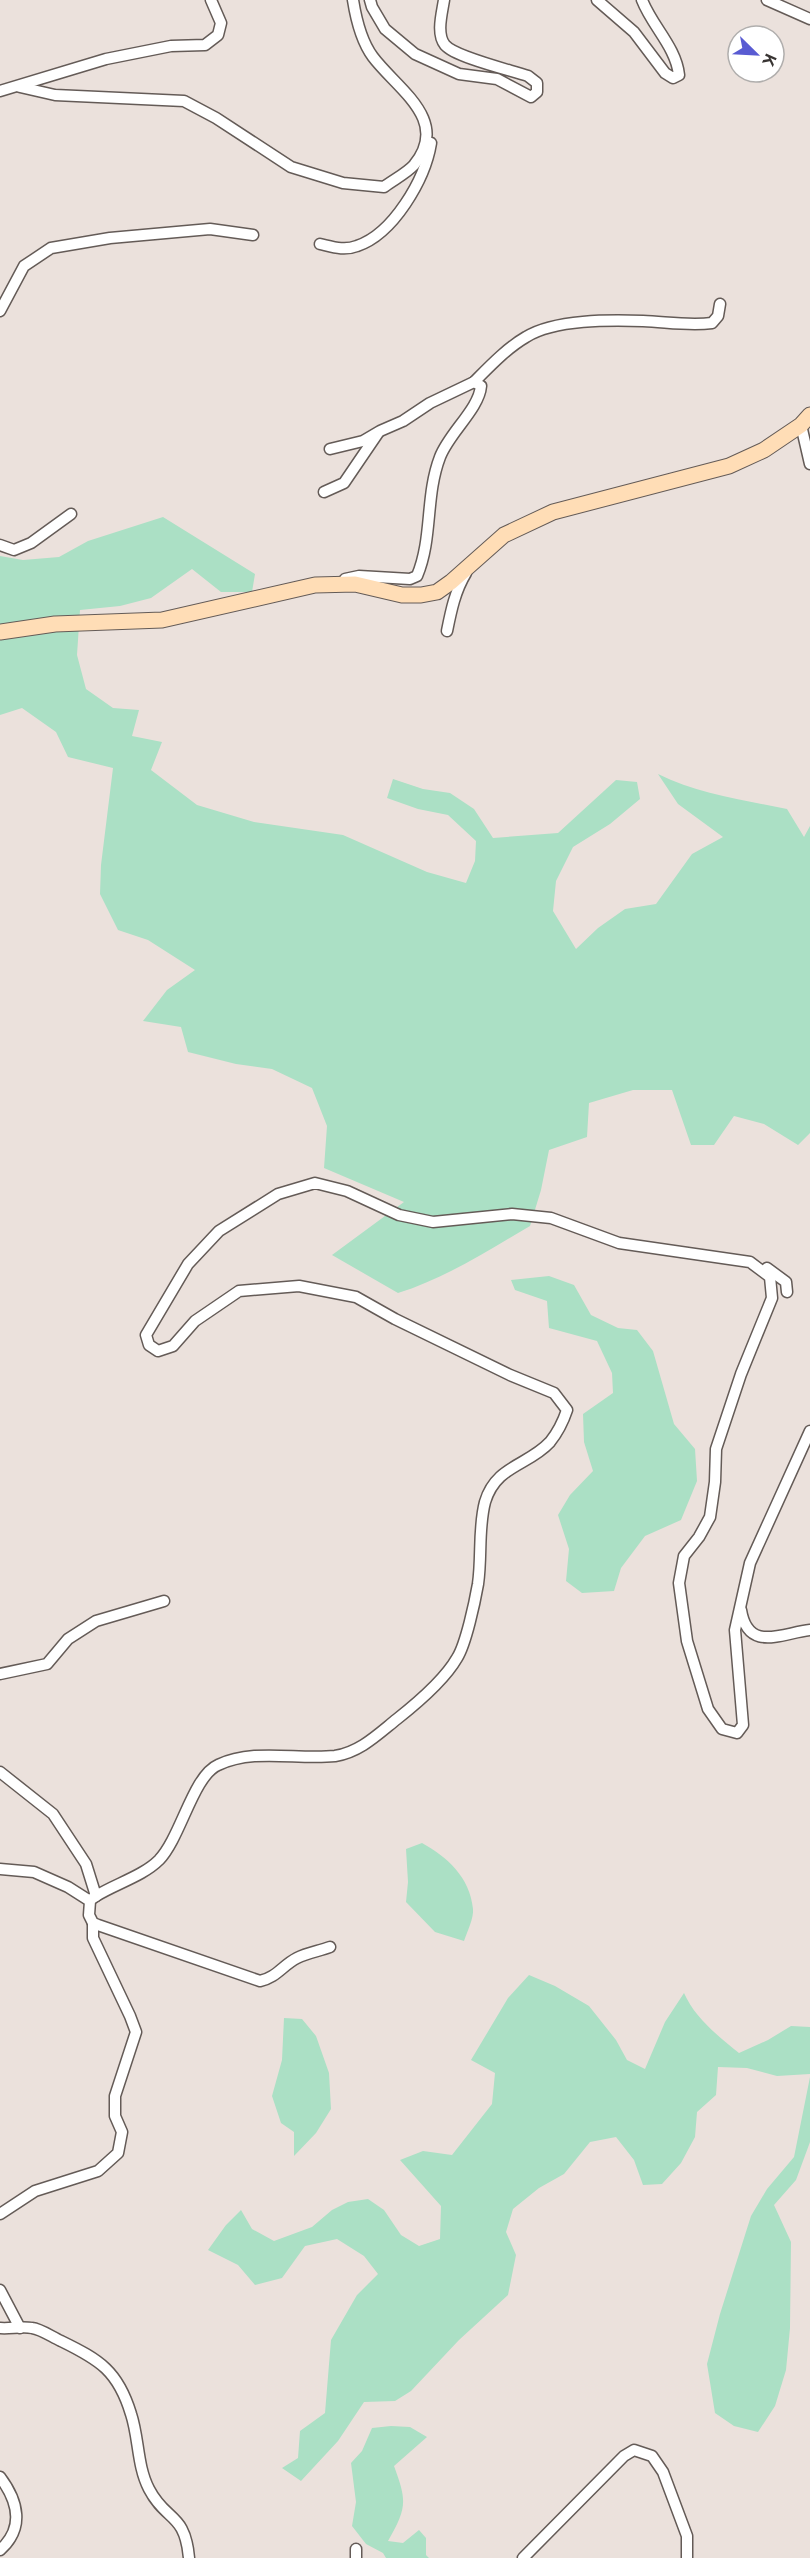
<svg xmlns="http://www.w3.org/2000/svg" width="810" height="2558" font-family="Inter,sans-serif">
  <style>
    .green { fill: #abe0c5 }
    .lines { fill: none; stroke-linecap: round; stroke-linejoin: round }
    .minor-casing { stroke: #645b57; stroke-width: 13 }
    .secondary-casing { stroke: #645b57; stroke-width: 17 }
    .minor { stroke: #fff; stroke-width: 10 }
    .secondary { stroke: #ffddb6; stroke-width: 15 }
  </style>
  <rect width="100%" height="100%" fill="#ebe1dc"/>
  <!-- green -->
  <g class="green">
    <path d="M163,517L255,574L252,592H221L192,569L151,598L120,606L80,610L77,655L86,689L113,708L139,710L132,736L162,742L151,770L197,805L254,822L343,835L427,872L466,883L475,861L476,841L448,815L418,809L387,798L393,779L423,789L450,793L474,809L493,838L558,833L616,780L637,782L640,799L610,824L573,847L556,881L553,911L576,949L598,928L625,909L656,904L692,854L723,837L678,804L658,774C698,794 743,800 787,809L804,837L810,826V1133L798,1145L764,1124L734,1116L714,1145H691L672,1090H633L589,1103L587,1137L549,1150L541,1190L530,1226C487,1251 446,1278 398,1293L332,1255L404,1202L324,1168L327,1126L312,1088L272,1069L236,1064L188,1052L181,1027L143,1021L167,990L195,970L148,940L118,930L100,894L101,865L113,768L68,757L56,732L22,708L0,715V556L23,560L59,557L88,541Z"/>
    <polygon points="549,1276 574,1285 591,1315 618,1328 637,1330 653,1351 674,1424 695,1449 697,1481 681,1520 645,1536 621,1568 614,1591 582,1593 566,1581 569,1549 558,1515 570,1495 593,1471 584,1442 583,1414 613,1393 612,1373 597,1341 549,1328 547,1301 515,1290 511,1280"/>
    <path d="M422,1843C447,1857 470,1877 473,1909C474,1918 467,1932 464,1941L435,1932L406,1902L408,1882L406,1849Z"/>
    <path d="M529,1975L555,1986L589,2006L616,2040L627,2060L645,2069L665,2022L684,1993C695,2018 718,2036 739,2053L768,2040L791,2026L810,2027V2074L777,2076L747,2068L718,2067L716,2095L697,2112L695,2137L681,2163L662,2184L643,2185L634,2160L616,2137L590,2142L564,2174L539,2188L513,2209L506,2232L516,2255L508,2295L459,2340L411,2391L395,2401L364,2402L338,2441L301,2481L282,2468L298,2458L300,2431L325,2413L331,2340L357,2295L378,2274L364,2256L337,2239L305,2246L282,2278L255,2285L238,2265L208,2250L226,2225L241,2210L252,2229L274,2241L312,2227L332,2210L348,2202L368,2199L384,2210L401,2235L419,2246L440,2239L441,2206L400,2160L423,2151L452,2155L492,2104L495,2073L471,2060L508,1998Z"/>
    <polygon points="284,2018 302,2019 316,2036 329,2073 331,2109 316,2133 294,2156 294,2132 281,2123 272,2096 282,2060"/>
    <polygon points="810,2077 810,2142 796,2180 774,2205 791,2242 790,2328 786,2370 775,2406 758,2432 734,2426 715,2413 707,2364 720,2314 751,2216 767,2189 794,2157"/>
    <path d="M391,2426L410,2427L427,2437L394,2466C407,2501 407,2508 388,2541L403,2543L419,2530L426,2538V2555L429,2558H386L383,2553L366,2544L352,2526L356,2502L351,2463L362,2451L372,2428Z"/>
  </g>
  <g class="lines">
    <defs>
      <g id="minor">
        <path d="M370,0L372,7L385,29L415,54L459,74L497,79L531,97L537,92V83L528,76C510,70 455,57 445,45C436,34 442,13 444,0"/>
        <path d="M597,0L634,32L665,73L673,78L679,75C676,47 652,26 642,0"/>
        <polyline points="767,0 810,19"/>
        <path d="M20,87L55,95L184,101L216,118L291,167L343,183L384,187C393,180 407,173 414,165C451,120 397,89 373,57C361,41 356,19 353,0"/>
        <polyline points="0,91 106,59 171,46 205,45 218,35 221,23 211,0"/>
        <path d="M320,244C333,247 344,251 357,246C393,234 425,180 431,143"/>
        <polyline points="0,311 24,266 51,248 110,238 210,229 253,235"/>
        <path d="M474,382C490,366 507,348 526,337C555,319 610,320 643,321C667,322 689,326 712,323L718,316L720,304"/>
        <polyline points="801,425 810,464"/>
        <path d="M330,449L363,441L380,431L403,421L430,403L474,382L481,386C479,409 449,433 440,457C425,496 433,538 417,576L410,579L359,576L345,579"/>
        <polyline points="324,492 344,483 378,433"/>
        <polyline points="0,545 14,550 31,543 71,514"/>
        <path d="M447,631C451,611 455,591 466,573"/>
        <polyline points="767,1268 786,1282 787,1292"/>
        <path d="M741,1610C748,1653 782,1633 810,1630"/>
        <polyline points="0,1674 47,1664 68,1639 96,1621 164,1601"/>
        <polyline points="0,1772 53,1814 86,1864 96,1896 93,1898"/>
        <path d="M0,1869L34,1872L68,1887L90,1901L89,1915L93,1923L98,1925L260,1981C276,1978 283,1965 297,1958C307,1953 319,1951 330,1947"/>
        <path d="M96,1896C115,1884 143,1876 159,1860C181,1837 193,1776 218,1765C254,1748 296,1760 335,1756C360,1752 377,1735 397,1719C416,1704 445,1679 457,1658C466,1644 475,1601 478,1584C482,1557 478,1528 485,1502C496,1465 528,1466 550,1442C558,1432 563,1422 567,1410L554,1393L510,1375L395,1319L356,1297L299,1286L239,1291L195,1321L173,1346L158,1351L149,1345L146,1335L188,1264L219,1231L278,1194L315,1183L347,1191L399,1215L433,1222L512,1214L551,1218L619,1243L750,1262L770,1277L772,1298L741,1374L716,1449L715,1482L710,1517L699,1537L684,1556L679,1583L687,1641L708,1709L722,1729L737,1733L743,1725L735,1630L750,1563L810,1431"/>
        <polyline points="0,2214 35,2191 98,2171 118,2153 122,2132 115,2116 115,2096 136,2032 130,2016 93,1938 93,1923"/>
        <polyline points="0,2290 20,2328"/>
        <path d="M0,2328C10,2329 22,2326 32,2328C41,2329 52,2337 61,2341C100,2360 118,2371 131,2414C139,2438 137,2466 149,2489C166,2522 185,2512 189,2558"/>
        <path d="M0,2477C18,2501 25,2528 0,2550"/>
        <polyline points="356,2558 356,2549"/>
        <polyline points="523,2558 624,2456 634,2450 652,2456 663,2472 687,2536 687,2558"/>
      </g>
      <polyline id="secondary" points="0,632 55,624 162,620 315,585 355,584 402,595 421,595 437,592 451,582 504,535 553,512 729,466 764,450 801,425 810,415"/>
    </defs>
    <!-- minor casing -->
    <use href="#minor" class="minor-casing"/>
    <!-- secondary casing -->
    <use href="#secondary" class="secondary-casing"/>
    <!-- minor -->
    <use href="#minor" class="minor"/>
    <!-- secondary -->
    <use href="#secondary" class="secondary"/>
  </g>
  <!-- north arrow -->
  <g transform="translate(756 54) rotate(114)"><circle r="28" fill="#ffffff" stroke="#b0aead" stroke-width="1.5"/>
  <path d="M0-4.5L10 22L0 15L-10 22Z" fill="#595bd2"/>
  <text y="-9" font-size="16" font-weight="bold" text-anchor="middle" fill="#393533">K</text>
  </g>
</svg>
